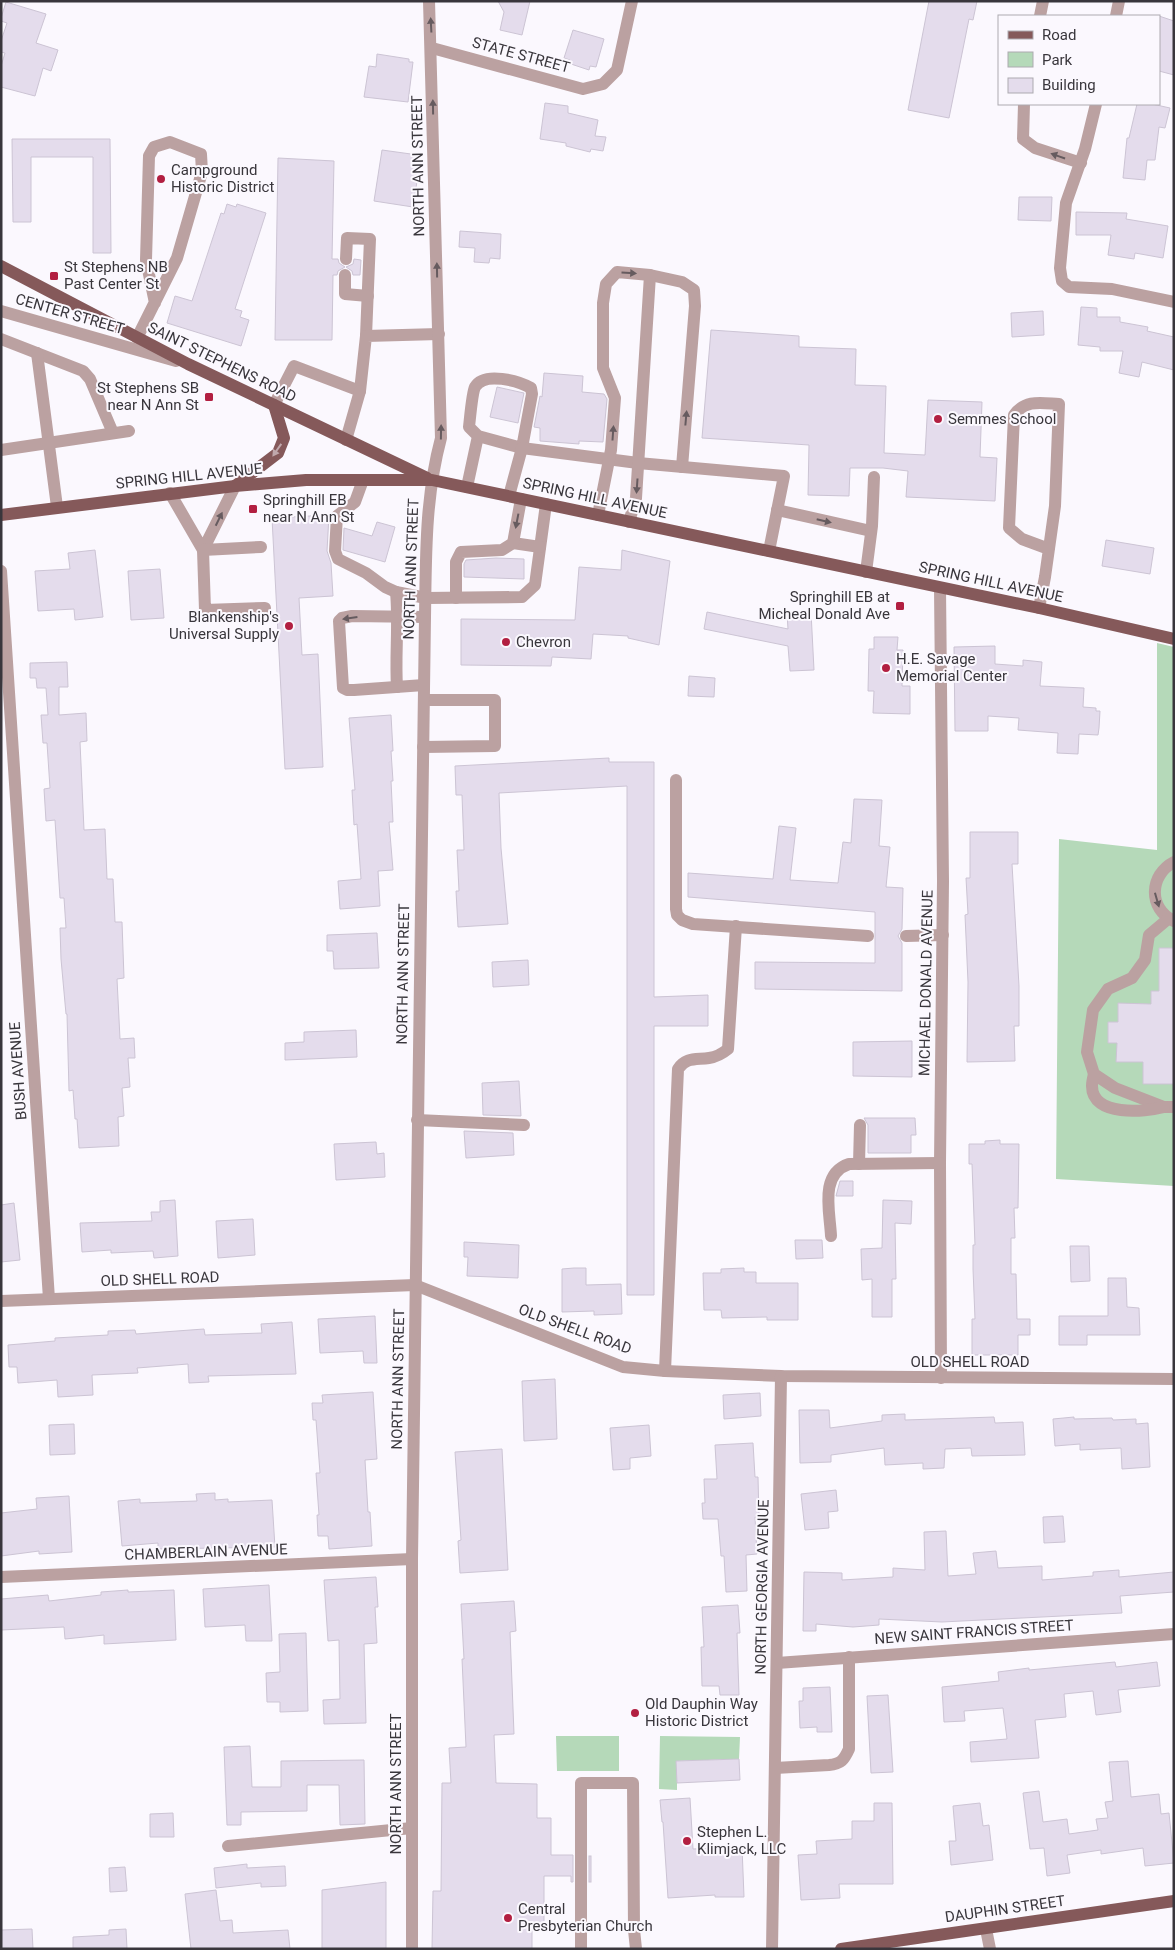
<svg xmlns="http://www.w3.org/2000/svg" width="1175" height="1950" font-family="Roboto,sans-serif">
  <style>
    .green { fill: #b5d9b9 }
    .building { fill: #e4dcec; stroke: #ccc4d4 }
    .lines { fill: none; stroke-linecap: round; stroke-linejoin: round }
    .minor { stroke: #bba1a1; stroke-width: 12 }
    .major { stroke: #85595a; stroke-width: 12 }
    .oneway { fill: #665b5f }
    .oneway2 { fill: #c0a8ac }
    .poi-dot { fill: #b21f41; stroke: #fbf8fe; stroke-width: 2 }
    .labels { text-anchor: middle; dominant-baseline: central; stroke-width: 4; stroke-linejoin: round; paint-order: stroke }
    .street-label { font-size: 15px; fill: #39363c; stroke: #fbf8fe }
    .poi-label { font-size: 15px; fill: #39363c; stroke: #fbf8fe; text-anchor: start }
  </style>
  <rect width="100%" height="100%" fill="#fbf8fe"/>
  <!-- green -->
  <g class="green">
    <polygon points="1157,643 1174,647 1174,1186 1056,1179 1059,839 1157,850"/>
    <polygon points="556,1736 619,1736 619,1771 557,1771"/>
    <polygon points="660,1736 740,1737 739,1759 677,1761 677,1790 659,1789"/>
  </g>
  <!-- building -->
  <g class="building">
    <polygon points="498,1 530,1 522,35 500,30 504,12"/>
    <polygon points="929,1 977,1 973,20 969,19 949,118 908,110"/>
    <polygon points="6,2 46,14 36,43 58,50 51,71 43,68 35,96 1,87 1,66 5,53 1,52 1,41 7,23 1,21 1,18"/>
    <polygon points="1159,16 1174,21 1174,75 1159,71"/>
    <polygon points="573,30 604,39 596,67 590,66 589,70 568,63 570,60 564,58"/>
    <polygon points="377,54 409,59 409,62 413,62 408,102 364,97 369,66 376,67"/>
    <polygon points="545,103 568,106 568,113 598,120 595,136 606,137 603,151 591,149 590,152 566,146 566,143 540,139"/>
    <polygon points="1137,104 1152,104 1170,108 1165,128 1159,127 1155,160 1147,160 1145,180 1123,178 1127,138 1129,138"/>
    <polygon points="12,139 110,139 111,253 93,253 93,157 31,157 31,222 13,222"/>
    <polygon points="382,150 418,155 415,174 418,175 413,207 374,201"/>
    <polygon points="278,158 334,161 332,259 338,259 339,263 345,267 338,271 337,275 333,275 332,340 275,340"/>
    <polygon points="1019,197 1052,197 1051,221 1018,220"/>
    <polygon points="227,204 236,207 237,204 266,213 235,309 242,311 240,317 249,320 241,346 167,323 175,296 192,301 221,213 224,214"/>
    <polygon points="1076,212 1127,213 1126,219 1168,226 1163,258 1135,253 1134,259 1108,255 1111,235 1076,235"/>
    <polygon points="460,231 501,234 500,259 490,258 489,263 474,262 475,248 459,247"/>
    <polygon points="354,259 361,260 360,275 353,275 352,271 346,267 353,264"/>
    <polygon points="1081,307 1097,308 1097,317 1120,317 1120,322 1148,327 1147,331 1174,337 1174,370 1142,362 1139,377 1119,373 1123,351 1100,351 1100,347 1078,345"/>
    <polygon points="1043,311 1044,335 1012,337 1011,313"/>
    <polygon points="711,330 799,336 799,347 856,349 855,385 886,386 884,453 925,455 928,400 982,402 980,457 997,458 995,501 906,497 908,471 883,468 850,468 849,496 808,495 809,445 702,438"/>
    <polygon points="544,373 583,376 582,392 604,394 607,399 603,442 579,441 579,444 540,441 540,428 534,427 540,396 542,397"/>
    <polygon points="497,387 524,393 518,423 490,417"/>
    <polygon points="329,515 327,551 331,563 333,596 299,598 302,655 318,654 323,767 285,769 272,518"/>
    <polygon points="377,522 395,527 385,562 343,550 344,528 372,536"/>
    <polygon points="1106,540 1154,548 1150,574 1102,566"/>
    <polygon points="95,550 103,617 75,620 74,609 38,611 35,571 70,569 68,553"/>
    <polygon points="622,550 670,561 659,645 628,638 628,636 593,634 591,659 552,657 551,666 461,665 461,619 575,620 579,567 621,570"/>
    <polygon points="496,558 524,559 524,579 464,577 464,564 466,560"/>
    <polygon points="160,569 164,618 131,620 128,571"/>
    <polygon points="707,612 788,629 787,613 811,612 814,670 790,671 788,646 704,629"/>
    <polygon points="874,637 898,637 897,650 903,650 902,686 910,686 910,714 873,713 874,691 868,691 869,649 874,649"/>
    <polygon points="995,646 995,664 1023,666 1023,660 1042,662 1040,686 1084,688 1083,707 1096,708 1096,711 1100,711 1099,728 1098,735 1079,734 1078,754 1057,753 1058,733 1018,730 1019,718 988,716 988,731 955,731 954,647"/>
    <polygon points="67,662 68,687 59,687 59,715 86,713 87,741 80,742 84,830 105,829 107,879 113,879 115,922 122,922 124,978 117,979 120,1039 134,1038 135,1058 128,1058 130,1087 122,1088 124,1116 118,1117 119,1146 79,1148 77,1119 75,1119 73,1090 69,1091 67,1014 66,1014 61,959 60,928 66,928 64,898 60,898 55,820 46,821 44,789 50,788 47,743 43,743 41,715 48,715 46,688 37,688 36,678 30,678 30,663"/>
    <polygon points="689,676 715,678 714,697 688,696"/>
    <polygon points="391,715 393,751 391,751 393,781 391,781 393,822 389,822 393,870 378,871 380,906 340,909 338,881 361,879 357,824 354,825 352,790 355,790 349,718"/>
    <polygon points="609,758 609,762 654,762 654,997 708,995 708,1026 654,1026 654,1295 627,1295 627,786 499,793 501,848 508,924 458,927 456,891 459,891 457,850 464,850 462,795 456,795 455,766"/>
    <polygon points="854,799 882,800 879,846 890,847 886,887 903,888 902,929 898,936 902,943 902,991 755,989 755,962 875,963 875,912 688,897 688,873 773,879 779,826 796,828 790,880 838,883 843,842 851,843"/>
    <polygon points="970,832 1018,832 1018,864 1012,864 1019,986 1019,1026 1014,1026 1015,1061 967,1062 968,982 965,915 968,914 966,878 970,878"/>
    <polygon points="377,933 379,968 334,969 333,951 327,951 327,935"/>
    <polygon points="1159,948 1174,948 1174,1084 1143,1084 1143,1062 1116,1062 1117,1043 1108,1043 1108,1022 1118,1022 1118,1003 1151,1004 1151,991 1159,991"/>
    <polygon points="528,960 529,985 493,987 492,962"/>
    <polygon points="356,1030 357,1057 285,1060 285,1043 304,1042 304,1032"/>
    <polygon points="912,1041 912,1077 853,1076 853,1042"/>
    <polygon points="519,1081 521,1116 483,1115 482,1083"/>
    <polygon points="864,1118 915,1118 916,1135 911,1135 911,1153 868,1153 868,1125"/>
    <polygon points="464,1131 513,1133 514,1155 466,1158"/>
    <polygon points="1000,1140 1000,1144 1019,1144 1018,1208 1014,1208 1015,1238 1011,1238 1011,1274 1016,1274 1017,1319 1030,1319 1030,1335 1018,1335 1018,1355 972,1355 972,1319 975,1319 973,1269 973,1245 975,1245 972,1164 969,1164 969,1144 985,1144 985,1141"/>
    <polygon points="376,1142 377,1154 384,1153 385,1177 336,1180 334,1144"/>
    <polygon points="840,1181 853,1181 853,1196 836,1196"/>
    <polygon points="175,1200 178,1256 154,1258 153,1251 111,1253 111,1250 82,1252 80,1223 152,1221 151,1212 160,1212 160,1201"/>
    <polygon points="883,1200 912,1201 911,1224 895,1223 896,1279 892,1279 892,1317 872,1317 872,1279 862,1280 861,1249 882,1248"/>
    <polygon points="14,1203 20,1260 1,1262 1,1205"/>
    <polygon points="253,1219 255,1255 218,1258 216,1221"/>
    <polygon points="795,1240 822,1240 823,1258 796,1259"/>
    <polygon points="464,1242 519,1245 518,1278 467,1276 468,1257 464,1257"/>
    <polygon points="1070,1246 1089,1246 1090,1281 1071,1282"/>
    <polygon points="574,1268 586,1268 586,1285 621,1284 622,1314 594,1315 594,1311 562,1312 562,1269"/>
    <polygon points="744,1268 744,1272 756,1272 756,1283 798,1283 798,1320 767,1320 767,1317 722,1318 721,1310 704,1310 703,1273 721,1273 721,1269"/>
    <polygon points="1108,1278 1126,1278 1127,1307 1139,1308 1140,1335 1087,1335 1087,1345 1059,1345 1059,1316 1108,1316"/>
    <polygon points="375,1316 377,1363 364,1363 363,1351 320,1353 318,1319"/>
    <polygon points="292,1322 296,1374 208,1376 209,1382 189,1383 188,1364 137,1368 138,1373 92,1375 93,1395 58,1397 57,1380 18,1383 17,1367 9,1367 8,1345 55,1341 55,1338 108,1335 108,1331 135,1330 136,1334 204,1329 205,1335 262,1333 261,1324"/>
    <polygon points="555,1379 557,1439 524,1441 522,1381"/>
    <polygon points="373,1392 377,1459 365,1460 368,1512 370,1512 372,1546 329,1549 328,1536 318,1536 317,1515 319,1515 316,1473 320,1473 316,1420 313,1420 312,1403 323,1403 322,1395"/>
    <polygon points="760,1393 761,1416 724,1419 723,1395"/>
    <polygon points="799,1410 829,1410 830,1428 882,1421 882,1415 905,1414 905,1420 994,1417 995,1423 1023,1422 1025,1455 972,1456 971,1448 945,1449 944,1468 923,1469 923,1463 885,1465 884,1448 831,1455 831,1462 800,1463"/>
    <polygon points="1074,1417 1074,1419 1112,1418 1113,1420 1136,1419 1136,1424 1148,1423 1150,1467 1122,1469 1121,1448 1080,1450 1080,1444 1055,1446 1053,1419"/>
    <polygon points="74,1424 75,1454 50,1455 49,1425"/>
    <polygon points="649,1425 651,1456 630,1458 630,1469 613,1470 610,1428"/>
    <polygon points="753,1443 755,1477 758,1477 759,1517 755,1517 757,1554 746,1555 747,1591 726,1592 724,1556 721,1556 718,1519 703,1519 702,1503 705,1503 704,1479 717,1479 715,1445"/>
    <polygon points="502,1449 508,1570 460,1573 458,1541 461,1540 455,1452"/>
    <polygon points="836,1490 838,1511 828,1512 829,1528 805,1530 801,1494"/>
    <polygon points="215,1493 215,1500 228,1499 228,1502 272,1500 275,1547 158,1549 158,1543 122,1546 118,1501 140,1499 140,1503 197,1501 196,1494"/>
    <polygon points="69,1496 72,1552 39,1554 39,1551 1,1556 1,1513 37,1509 36,1498"/>
    <polygon points="1063,1516 1065,1542 1044,1543 1043,1517"/>
    <polygon points="946,1531 948,1576 976,1574 973,1553 996,1551 998,1568 1042,1566 1042,1580 1093,1576 1093,1572 1119,1570 1119,1577 1174,1572 1174,1592 1120,1596 1122,1613 942,1622 879,1619 879,1625 853,1627 816,1624 816,1631 803,1631 804,1572 842,1573 842,1580 893,1577 893,1568 925,1570 924,1532"/>
    <polygon points="376,1577 378,1607 375,1607 377,1643 364,1644 366,1723 324,1724 323,1700 340,1699 339,1640 328,1641 324,1580"/>
    <polygon points="269,1585 272,1641 246,1641 245,1625 205,1627 203,1589"/>
    <polygon points="128,1590 128,1592 174,1590 176,1640 104,1644 104,1635 65,1639 64,1627 1,1630 1,1599 48,1595 49,1601 101,1595 101,1592"/>
    <polygon points="514,1601 516,1631 510,1632 514,1734 494,1735 496,1783 537,1784 537,1818 551,1818 551,1855 573,1855 573,1882 571,1882 571,1876 544,1876 544,1930 532,1930 532,1949 432,1949 433,1891 441,1891 442,1783 451,1783 449,1748 466,1747 462,1659 464,1659 461,1604"/>
    <polygon points="738,1605 740,1633 737,1633 739,1695 720,1695 719,1686 702,1686 701,1647 704,1647 702,1607"/>
    <polygon points="306,1633 308,1711 280,1712 280,1702 267,1702 266,1673 280,1672 279,1634"/>
    <polygon points="1115,1662 1116,1667 1157,1662 1160,1686 1118,1690 1121,1712 1096,1715 1093,1691 1064,1694 1066,1717 1035,1720 1039,1758 971,1762 970,1742 1007,1739 1003,1708 964,1711 965,1721 944,1722 942,1687 999,1681 998,1672 1029,1668 1029,1670"/>
    <polygon points="830,1687 832,1732 817,1732 817,1727 800,1728 799,1701 803,1701 803,1688"/>
    <polygon points="888,1695 893,1772 871,1773 867,1696"/>
    <polygon points="250,1746 252,1787 281,1787 281,1761 364,1760 365,1824 340,1825 339,1785 307,1785 307,1811 241,1812 241,1825 227,1825 224,1747"/>
    <polygon points="739,1759 740,1780 677,1783 676,1761"/>
    <polygon points="1128,1761 1131,1797 1159,1794 1161,1814 1169,1813 1174,1863 1145,1866 1143,1848 1101,1854 1101,1850 1067,1855 1070,1873 1047,1876 1044,1848 1030,1849 1023,1793 1039,1791 1043,1822 1067,1819 1069,1834 1098,1830 1096,1819 1108,1818 1105,1802 1113,1801 1109,1762"/>
    <polygon points="690,1798 693,1849 742,1847 744,1897 715,1897 715,1895 668,1898 663,1822 662,1822 660,1800"/>
    <polygon points="874,1803 892,1803 893,1884 839,1884 840,1898 801,1900 798,1855 817,1854 816,1841 852,1839 852,1821 874,1821"/>
    <polygon points="980,1803 983,1826 989,1825 993,1860 951,1865 949,1841 956,1841 953,1806"/>
    <polygon points="173,1813 174,1837 150,1837 150,1814"/>
    <rect x="589" y="1856" width="2" height="26"/>
    <polygon points="247,1864 247,1868 285,1866 286,1886 261,1887 261,1883 216,1888 214,1868"/>
    <polygon points="125,1867 127,1891 110,1892 109,1868"/>
    <polygon points="386,1882 386,1949 322,1949 322,1890"/>
    <polygon points="216,1890 220,1921 232,1920 233,1933 288,1930 290,1949 191,1949 185,1894"/>
    <polygon points="32,1929 33,1949 1,1949 1,1930"/>
    <polygon points="126,1929 127,1949 73,1949 73,1937 109,1935 109,1930"/>
  </g>
  <g class="lines">
    <!-- minor -->
    <g class="minor">
      <polyline points="1040,16 1043,1"/>
      <polyline points="1116,16 1119,1"/>
      <polyline points="432,48 583,89 603,84 617,70 632,1"/>
      <polyline points="1024,104 1023,139 1035,148 1081,163"/>
      <polyline points="1096,104 1085,149 1066,203 1060,268 1062,281 1069,287 1112,289 1174,302"/>
      <polyline points="346,259 347,238 370,239 366,336"/>
      <polyline points="345,275 345,294 368,296"/>
      <polyline points="650,275 682,282 694,290 695,306 682,467"/>
      <polyline points="1,311 176,361"/>
      <polyline points="137,338 177,258 202,172 201,154 170,142 154,147 149,156 146,260 155,303"/>
      <polyline points="1,339 83,371 90,379 113,433"/>
      <polyline points="37,353 57,507"/>
      <polyline points="274,405 294,366 360,391 366,336 439,334"/>
      <polyline points="346,440 360,391"/>
      <polyline points="1,450 129,431"/>
      <polyline points="363,480 355,502 337,516 335,551 338,559 366,573 385,587 396,592 426,598 522,597 535,585 546,504"/>
      <path d="M467,487L478,436L469,427C470,419 472,393 475,387C484,371 519,381 531,388L532,394L522,448L478,436"/>
      <polyline points="170,493 203,550 235,486"/>
      <polyline points="509,496 522,448 638,463 784,476 769,551"/>
      <polyline points="777,510 871,531"/>
      <polyline points="598,515 611,450 615,398 603,368 603,303 606,284 617,272 650,275 636,498 629,522"/>
      <polyline points="513,543 540,547"/>
      <polyline points="261,547 203,550 205,610 265,608"/>
      <polyline points="1,571 49,1299"/>
      <polyline points="866,572 872,526 874,477"/>
      <polyline points="940,588 943,881 940,1163 941,1378"/>
      <path d="M396,592C399,624 395,655 397,687"/>
      <polyline points="456,598 456,562 461,552 502,550 513,543 521,499"/>
      <path d="M1039,608L1045,577L1055,506L1059,404C1041,403 1026,399 1014,415L1009,528L1022,539L1049,549"/>
      <polyline points="424,685 354,690 347,690 343,688 339,621 342,618 352,616 425,617"/>
      <polyline points="423,747 495,746 495,700 424,700"/>
      <polyline points="676,780 676,909 677,915 682,920 693,924 868,936"/>
      <path d="M1174,862C1149,875 1148,909 1174,921"/>
      <polyline points="1168,919 1149,935 1145,960 1132,978 1108,989 1093,1010 1087,1052 1094,1074 1115,1088 1164,1107 1174,1107"/>
      <polyline points="906,936 943,935"/>
      <path d="M1094,1074C1093,1078 1092,1082 1092,1086C1092,1117 1145,1112 1164,1107"/>
      <polyline points="417,1120 524,1125"/>
      <polyline points="859,1164 860,1125"/>
      <path d="M831,1236C830,1212 819,1174 849,1164L940,1163"/>
      <polyline points="1,1301 415,1285 623,1367 665,1371 781,1376 1174,1379"/>
      <path d="M665,1371L678,1069C686,1057 696,1060 709,1058C716,1057 722,1054 728,1049L736,926"/>
      <polyline points="1,1577 412,1559"/>
      <polyline points="777,1663 1174,1634"/>
      <path d="M775,1768L829,1765C841,1764 844,1760 849,1749V1657"/>
      <polyline points="228,1846 412,1828"/>
      <polyline points="986,1929 990,1949"/>
      <path d="M412,1949V1559L425,617C426,556 425,498 441,438L429,1"/>
      <polyline points="581,1949 581,1783 633,1783 634,1930 636,1949"/>
      <polyline points="772,1949 781,1376"/>
    </g>
    <!-- major -->
    <g class="major">
      <polyline points="1,266 188,364 427,478"/>
      <polyline points="235,486 278,453 284,438 274,405"/>
      <polyline points="1,515 235,486 306,480 432,480 1039,608 1174,639"/>
      <polyline points="841,1949 1174,1901"/>
    </g>
  </g>
  <!-- one-way arrows -->
  <defs><path id="oneway-solid" d="M-6-.8H1V-3.2L6.5 0L1 3.2V.8H-6Z" transform="scale(1.25)"/></defs>
  <g class="oneway">
    <use href="#oneway-solid" transform="translate(431 25) rotate(-93)"/>
    <use href="#oneway-solid" transform="translate(433 107) rotate(-91)"/>
    <use href="#oneway-solid" transform="translate(1058 156) rotate(-161)"/>
    <use href="#oneway-solid" transform="translate(437 270) rotate(-91)"/>
    <use href="#oneway-solid" transform="translate(629 273) rotate(3)"/>
    <use href="#oneway-solid" transform="translate(686 418) rotate(-85)"/>
    <use href="#oneway-solid" transform="translate(441 432) rotate(-89)"/>
    <use href="#oneway-solid" transform="translate(613 433) rotate(-86)"/>
    <use href="#oneway-solid" transform="translate(637 486) rotate(94)"/>
    <use href="#oneway-solid" transform="translate(219 519) rotate(-64)"/>
    <use href="#oneway-solid" transform="translate(517 521) rotate(101)"/>
    <use href="#oneway-solid" transform="translate(824 521) rotate(13)"/>
    <use href="#oneway-solid" transform="translate(350 618) rotate(172)"/>
    <use href="#oneway-solid" transform="translate(1157 900) rotate(74)"/>
  </g>
  <use class="oneway2" href="#oneway-solid" transform="translate(277 450) rotate(125)"/>
  <!-- markers -->
  <g class="poi-dot">
    <circle cx="161" cy="179" r="5"/>
    <rect x="49" y="271" width="10" height="10" rx="2.5"/>
    <rect x="204" y="392" width="10" height="10" rx="2.5"/>
    <circle cx="938" cy="419" r="5"/>
    <rect x="248" y="504" width="10" height="10" rx="2.5"/>
    <rect x="895" y="601" width="10" height="10" rx="2.5"/>
    <circle cx="289" cy="626" r="5"/>
    <circle cx="506" cy="642" r="5"/>
    <circle cx="886" cy="668" r="5"/>
    <circle cx="635" cy="1713" r="5"/>
    <circle cx="687" cy="1841" r="5"/>
    <circle cx="508" cy="1918" r="5"/>
  </g>
  <g class="labels">
    <!-- street labels -->
    <g class="street-label">
      <text transform="translate(521 55) rotate(15)">STATE STREET</text>
      <text transform="translate(418 166) rotate(-91)">NORTH ANN STREET</text>
      <text transform="translate(70 314) rotate(16)">CENTER STREET</text>
      <text transform="translate(222 362) rotate(26)">SAINT STEPHENS ROAD</text>
      <text transform="translate(189 476) rotate(-6)">SPRING HILL AVENUE</text>
      <text transform="translate(595 498) rotate(12)">SPRING HILL AVENUE</text>
      <text transform="translate(411 569) rotate(-88)">NORTH ANN STREET</text>
      <text transform="translate(991 582) rotate(12)">SPRING HILL AVENUE</text>
      <text transform="translate(403 974) rotate(-89)">NORTH ANN STREET</text>
      <text transform="translate(926 983) rotate(-89)">MICHAEL DONALD AVENUE</text>
      <text transform="translate(18 1071) rotate(-94)">BUSH AVENUE</text>
      <text transform="translate(160 1279) rotate(-2)">OLD SHELL ROAD</text>
      <text transform="translate(575 1329) rotate(20)">OLD SHELL ROAD</text>
      <text x="970" y="1362">OLD SHELL ROAD</text>
      <text transform="translate(398 1379) rotate(-89)">NORTH ANN STREET</text>
      <text transform="translate(206 1552) rotate(-2)">CHAMBERLAIN AVENUE</text>
      <text transform="translate(762 1587) rotate(-89)">NORTH GEORGIA AVENUE</text>
      <text transform="translate(974 1632) rotate(-4)">NEW SAINT FRANCIS STREET</text>
      <text transform="translate(396 1784) rotate(-90)">NORTH ANN STREET</text>
      <text transform="translate(1005 1909) rotate(-8)">DAUPHIN STREET</text>
    </g>
    <!-- poi labels -->
    <g class="poi-label">
      <text x="171" y="170">Campground<tspan x="171" dy="17">Historic District</tspan></text>
      <text x="64" y="267">St Stephens NB<tspan x="64" dy="17">Past Center St</tspan></text>
      <text x="199" y="388" text-anchor="end">St Stephens SB<tspan x="199" dy="17">near N Ann St</tspan></text>
      <text x="948" y="419">Semmes School</text>
      <text x="263" y="500">Springhill EB<tspan x="263" dy="17">near N Ann St</tspan></text>
      <text x="890" y="597" text-anchor="end">Springhill EB at<tspan x="890" dy="17">Micheal Donald Ave</tspan></text>
      <text x="279" y="617" text-anchor="end">Blankenship's<tspan x="279" dy="17">Universal Supply</tspan></text>
      <text x="516" y="642">Chevron</text>
      <text x="896" y="659">H.E. Savage<tspan x="896" dy="17">Memorial Center</tspan></text>
      <text x="645" y="1704">Old Dauphin Way<tspan x="645" dy="17">Historic District</tspan></text>
      <text x="697" y="1832">Stephen L.<tspan x="697" dy="17">Klimjack, LLC</tspan></text>
      <text x="518" y="1909">Central<tspan x="518" dy="17">Presbyterian Church</tspan></text>
    </g>
  </g>
  <!-- border -->
  <rect width="1175" height="1950" fill="none" stroke="#39363c" stroke-width="5"/>
  <!-- legend -->
  <rect x="998" y="15" width="162" height="90" fill="#fbf8fe" stroke="#adaab0"/>
  <rect x="1008" y="31" width="25" height="8" fill="#85595a" stroke="#adaab0"/>
  <text x="1042" y="40" font-size="15" fill="#39363c">Road</text>
  <rect x="1008" y="52" width="25" height="15" fill="#b5d9b9" stroke="#adaab0"/>
  <text x="1042" y="65" font-size="15" fill="#39363c">Park</text>
  <rect x="1008" y="78" width="25" height="15" fill="#e4dcec" stroke="#adaab0"/>
  <text x="1042" y="90" font-size="15" fill="#39363c">Building</text>
</svg>
